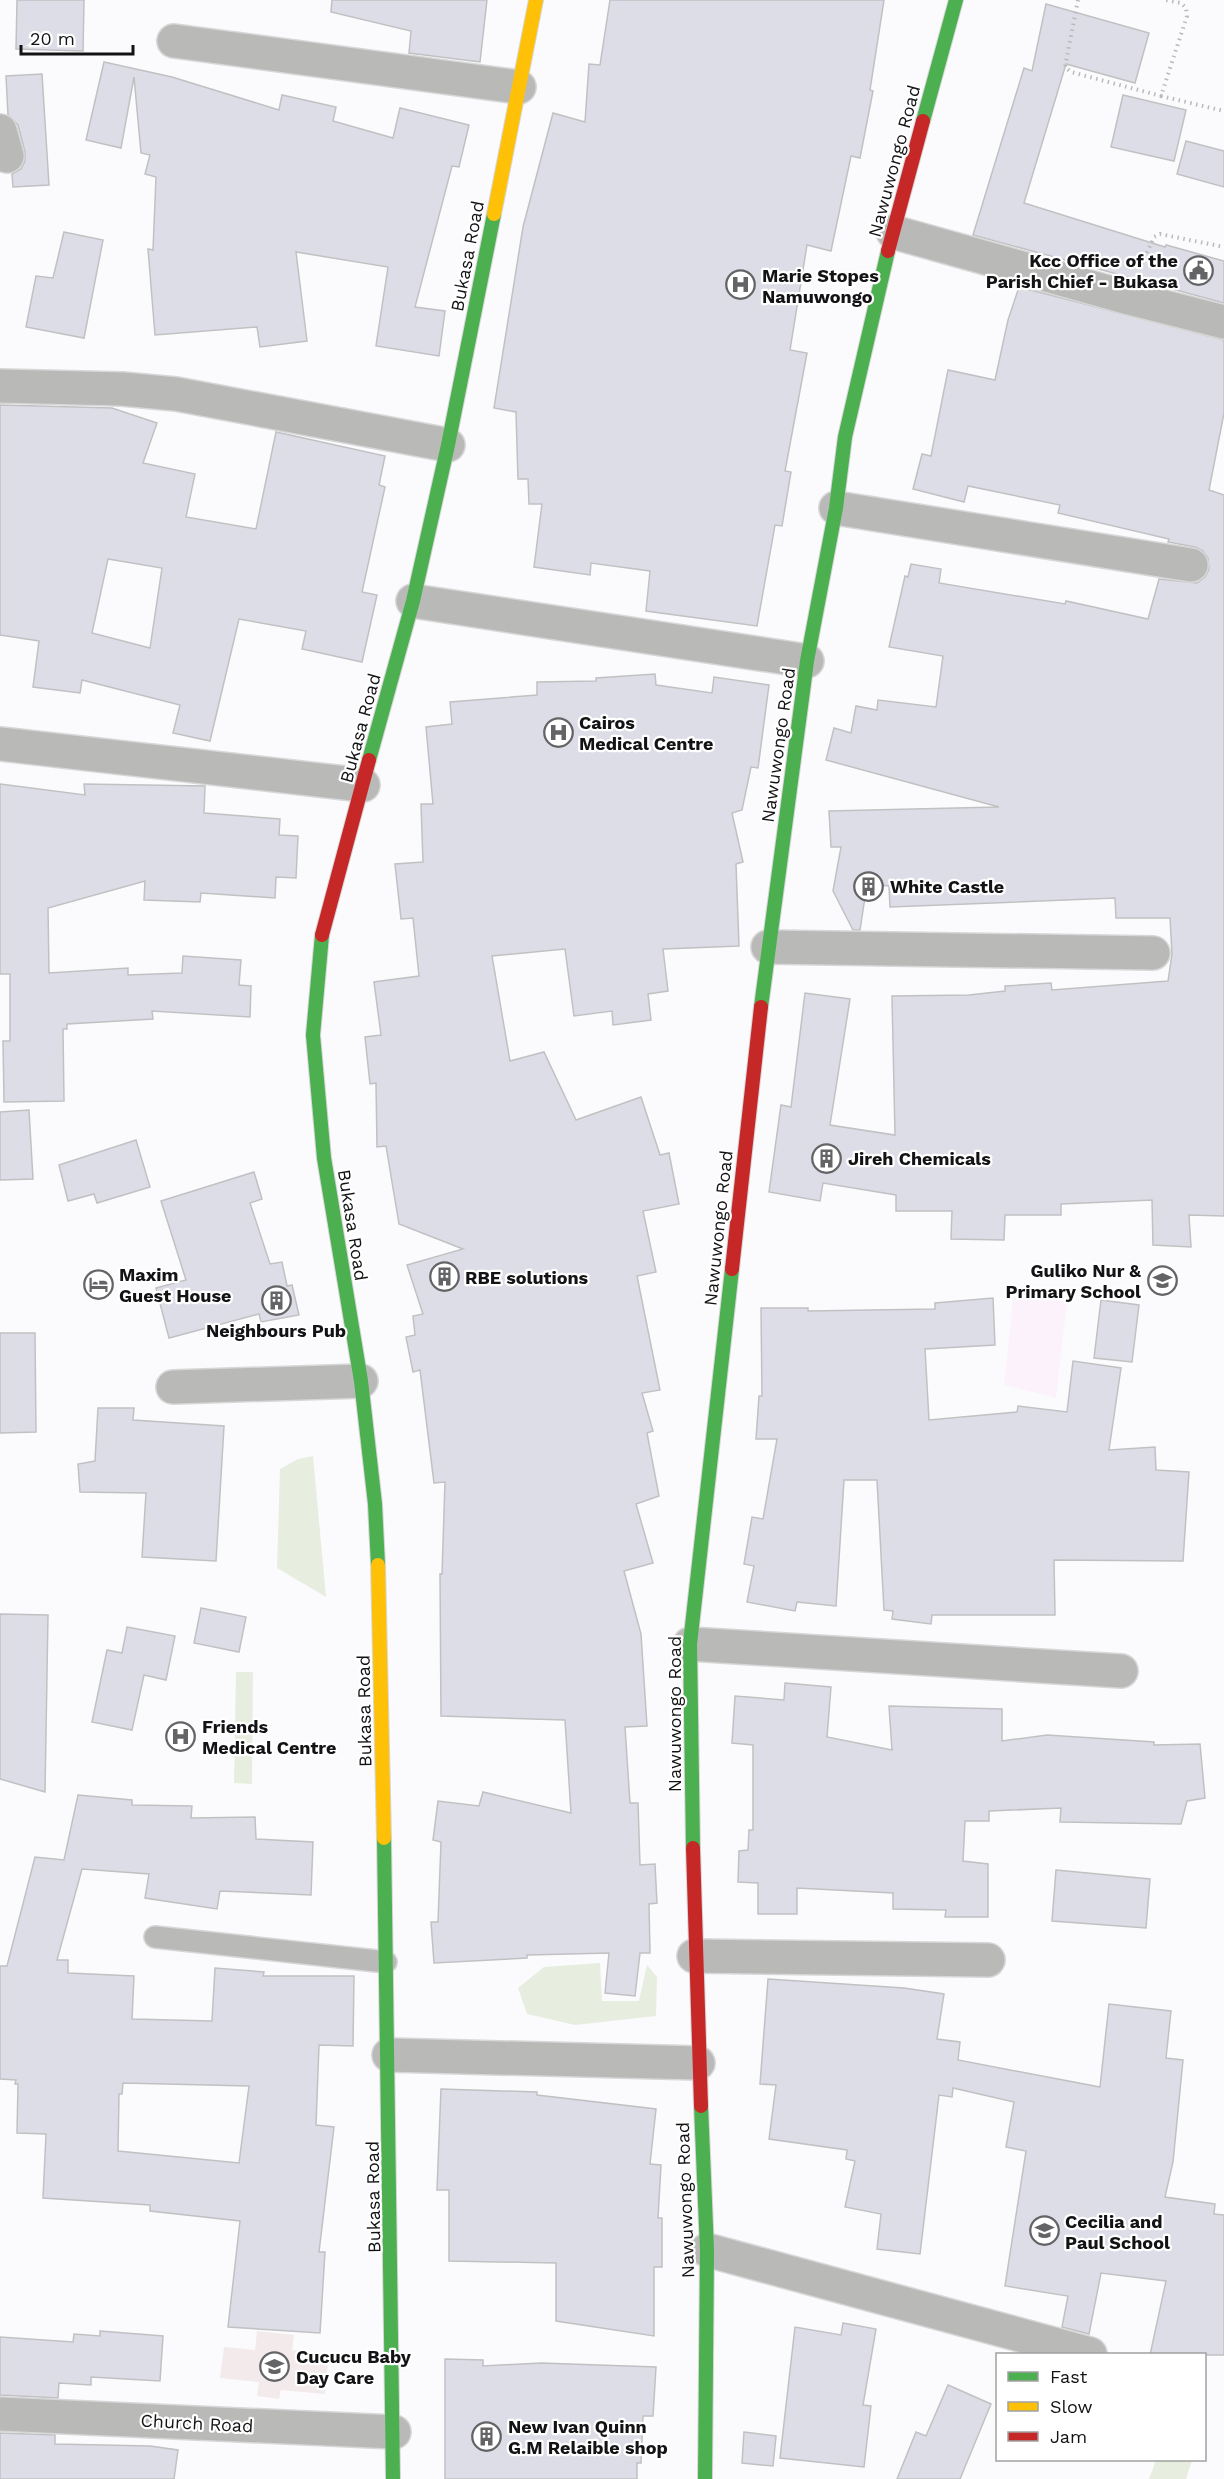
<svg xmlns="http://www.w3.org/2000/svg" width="1224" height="2479" font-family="'Work Sans',sans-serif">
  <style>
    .industrial { fill: #fcf2fc }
    .education { fill: #f3eaec }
    .green { fill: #e7eedf }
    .building { fill: #dddde7; stroke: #c1c1c3; stroke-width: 1.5; fill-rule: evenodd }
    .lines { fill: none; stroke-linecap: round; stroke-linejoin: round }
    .lane-casing { stroke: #d7d7d8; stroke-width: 24 }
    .street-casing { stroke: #d7d7d8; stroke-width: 36 }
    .fast-casing { stroke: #d7d7d8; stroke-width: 16 }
    .slow-casing { stroke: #d7d7d8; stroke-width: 16 }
    .jam-casing { stroke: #d7d7d8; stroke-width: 16 }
    .path { stroke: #bababc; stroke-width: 4; stroke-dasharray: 1.5 4.5; stroke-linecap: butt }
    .lane { stroke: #b9b9b8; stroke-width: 21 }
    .street { stroke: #b9b9b8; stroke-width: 33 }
    .fast { stroke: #4caf50; stroke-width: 14 }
    .slow { stroke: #ffc107; stroke-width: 14 }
    .jam { stroke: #c62828; stroke-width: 14 }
    .labels { text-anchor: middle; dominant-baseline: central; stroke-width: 4.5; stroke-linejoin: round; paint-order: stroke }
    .street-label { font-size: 18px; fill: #131315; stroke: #fff }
    .poi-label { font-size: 18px; font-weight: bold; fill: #131315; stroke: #fff; text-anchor: start }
  </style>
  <rect width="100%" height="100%" fill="#fbfbfe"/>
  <!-- industrial -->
  <polygon class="industrial" points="1046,1294 1067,1302 1056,1398 1004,1385 1013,1298"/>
  <!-- education -->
  <polygon class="education" points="257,2331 294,2335 292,2350 329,2354 325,2394 281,2390 279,2399 257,2396 259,2382 220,2378 224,2347 255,2350"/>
  <!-- green -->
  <g class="green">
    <polygon points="313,1456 326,1597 277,1568 280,1469 298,1459"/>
    <polygon points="236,1672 253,1672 252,1784 234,1783"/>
    <polygon points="600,1963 602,2001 639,2001 647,1965 657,1977 656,2016 575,2025 527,2014 518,1988 544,1967"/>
    <polygon points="1156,2460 1192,2460 1186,2479 1149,2479"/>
  </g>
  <!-- building -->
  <g class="building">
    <polygon points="17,0 84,0 83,51 16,49"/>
    <polygon points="332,0 487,0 480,62 409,53 411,31 331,12"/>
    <polygon points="610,0 884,0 870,90 873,91 860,158 851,156 831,251 807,245 790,350 807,353 785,471 791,472 782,526 775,525 757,626 646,611 650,571 591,563 590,575 534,567 542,504 529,504 528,479 518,479 516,412 494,408 523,227 553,113 585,122 589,64 600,65"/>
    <polygon points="1046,4 1149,33 1135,83 1066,64 1024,203 1165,247 1166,245 1224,261 1224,303 973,235 1024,68 1032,71"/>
    <polygon points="104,62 172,77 279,110 282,95 336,107 333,121 393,138 400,108 469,125 459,167 452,166 415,307 445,311 439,356 376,346 388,267 296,252 307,341 260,347 257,327 155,335 148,249 153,250 156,177 145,174 150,155 141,153 134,77 121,148 86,140"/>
    <polygon points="42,74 49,185 13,187 12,174 21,169 25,161 25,152 18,125 8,115 6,76"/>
    <polygon points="1123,95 1186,110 1174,161 1111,147"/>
    <polygon points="1186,141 1224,151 1224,187 1177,174"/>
    <polygon points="64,232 103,240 84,338 26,327 36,276 53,278"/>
    <polygon points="1019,287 1224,340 1224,413 1209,490 1224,495 1224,1216 1189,1215 1191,1247 1153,1245 1152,1200 1061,1204 1061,1215 1005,1215 1004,1240 951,1239 952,1211 896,1211 896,1195 823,1183 820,1201 769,1192 781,1105 791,1107 805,993 850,999 830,1125 895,1135 892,996 969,995 1005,991 1005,986 1051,983 1052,990 1168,981 1172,954 1170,918 1116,918 1115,898 890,907 889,886 867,884 860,930 853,930 833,891 841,847 831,847 829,811 999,807 826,760 834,728 851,733 856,706 877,710 878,700 936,707 943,656 889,647 905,576 908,577 911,564 941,569 939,583 1065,604 1066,601 1148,619 1159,579 1197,583 1205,577 1209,569 1208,558 1203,551 1195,547 1168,542 1169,539 1058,513 1060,505 968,486 964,502 913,489 922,454 931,456 948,370 995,380 1008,320"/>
    <path d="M0,405L112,408L157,423L143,463L195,474L186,517L256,529L276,432L385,456L379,485L385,487L362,592L377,595L362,662L302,649L306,631L239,619L210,741L173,733L180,705L82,680L80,693L33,687L39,641L0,635ZM108,559L162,568L150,648L92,633Z"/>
    <polygon points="655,674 656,685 712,693 714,677 769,685 758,768 751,767 742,810 732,813 743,862 736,864 739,946 663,949 668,991 648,994 651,1020 613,1025 612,1011 574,1016 565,949 492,956 510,1061 544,1052 576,1120 641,1097 660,1155 669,1153 679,1204 643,1211 656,1272 637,1276 660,1390 642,1393 653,1431 647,1433 659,1496 636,1504 653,1563 624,1571 641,1634 647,1726 625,1727 630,1803 638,1803 640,1865 655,1864 657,1903 649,1904 650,1953 640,1953 635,1996 605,1993 609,1953 527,1955 527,1958 434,1963 431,1922 438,1922 441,1842 433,1840 438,1801 479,1806 483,1792 571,1813 565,1720 441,1716 440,1574 442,1574 445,1482 434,1483 420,1370 413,1372 406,1337 415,1335 413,1316 423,1314 407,1265 463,1249 399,1224 386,1146 377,1147 376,1083 370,1084 365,1037 381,1035 374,982 419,976 413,918 401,919 395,864 423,862 421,804 433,804 426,727 452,724 450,702 537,695 537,682 596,681 596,678"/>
    <polygon points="0,784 85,795 84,784 205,786 204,813 280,819 279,835 298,836 296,878 276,877 275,898 201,893 200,902 144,900 145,881 48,908 49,973 128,968 128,975 182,973 183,956 241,960 239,985 251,986 250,1017 152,1011 153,1019 67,1024 67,1029 63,1029 64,1101 4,1102 3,1041 10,1041 10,974 0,974"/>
    <polygon points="29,1110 33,1179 0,1180 0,1112"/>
    <polygon points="136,1140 150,1187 97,1203 94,1194 68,1201 59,1165"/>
    <polygon points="254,1172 262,1199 250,1203 270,1264 282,1262 287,1286 292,1285 299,1315 261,1322 259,1314 169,1338 156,1288 186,1280 161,1201"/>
    <polygon points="993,1298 995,1345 925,1349 929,1420 1017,1412 1018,1406 1067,1412 1073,1361 1121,1368 1109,1450 1155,1447 1156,1470 1189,1472 1183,1561 1054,1560 1055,1615 932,1615 931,1624 892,1619 893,1611 884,1610 877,1480 844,1480 836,1606 797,1602 795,1611 747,1602 754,1566 744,1564 752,1517 763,1519 777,1439 756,1439 759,1396 762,1396 761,1308 808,1308 808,1311 935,1309 935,1303"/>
    <polygon points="1101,1300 1139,1305 1132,1362 1094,1358"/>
    <polygon points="0,1333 35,1333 36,1432 0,1433"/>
    <polygon points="98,1408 134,1408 133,1420 224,1426 216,1561 142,1557 146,1493 80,1492 78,1464 95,1461"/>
    <polygon points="201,1608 246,1617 239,1652 194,1643"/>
    <polygon points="0,1614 48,1615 45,1792 0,1779"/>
    <polygon points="127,1627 175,1636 166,1680 144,1675 132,1730 92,1722 107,1650 122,1653"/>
    <polygon points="785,1683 831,1687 827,1737 892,1750 889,1706 1002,1709 1002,1741 1047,1735 1154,1742 1154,1745 1200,1744 1205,1798 1187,1801 1181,1824 1060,1822 1061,1808 989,1811 989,1821 965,1821 963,1861 988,1864 988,1917 945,1917 946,1910 893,1909 893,1893 797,1888 797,1914 758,1914 758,1883 738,1882 739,1851 748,1850 749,1830 753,1830 753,1745 732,1743 735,1696 784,1700"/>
    <path d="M78,1795L132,1800V1805L192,1806L191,1818L255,1817L256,1839L313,1842L311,1895L220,1891L217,1909L145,1898L149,1874L82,1869L57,1960H68V1973L134,1976L132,2019L212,2021L215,1968L264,1972L263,1976H354L353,2046L319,2045L316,2125L334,2127L319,2252H325L320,2333L228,2327L240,2221L150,2211V2205L43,2198L46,2134L17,2133L18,2084H15L16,2080L0,2079V1966H7L35,1857L64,1860ZM123,2083L249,2086L239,2163L118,2151L119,2094H122Z"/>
    <polygon points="1056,1870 1150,1879 1146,1928 1052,1921"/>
    <polygon points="768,1979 904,1988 944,1994 937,2039 960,2042 958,2060 1100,2087 1109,2004 1171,2011 1166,2058 1183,2060 1173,2162 1165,2197 1215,2204 1214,2214 1224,2215 1224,2355 1150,2355 1166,2281 1101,2273 1089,2334 1062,2327 1068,2296 1005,2286 1026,2151 1006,2147 1014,2102 953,2088 952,2097 939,2095 920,2254 877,2249 881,2214 845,2207 855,2161 846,2159 847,2150 769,2139 776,2085 760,2084"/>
    <polygon points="441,2089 537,2092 537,2095 656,2109 650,2164 661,2165 658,2218 662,2218 662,2267 654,2267 654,2336 556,2321 556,2263 449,2261 449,2190 437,2190"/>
    <polygon points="843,2323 876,2329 863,2405 871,2406 864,2467 780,2458 795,2327 841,2335"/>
    <polygon points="100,2331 163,2336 160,2381 91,2377 91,2385 59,2383 58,2398 0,2395 0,2337 73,2342 74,2334 100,2336"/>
    <polygon points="445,2359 483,2360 483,2366 541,2363 656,2367 653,2416 643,2416 641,2463 637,2463 637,2479 445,2479"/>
    <polygon points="948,2385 991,2404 960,2479 897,2479 916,2432 926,2436"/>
    <polygon points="744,2432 776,2436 773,2466 742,2463"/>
    <polygon points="0,2433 55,2435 55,2444 150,2446 178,2450 174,2479 0,2479"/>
  </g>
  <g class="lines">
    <defs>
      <polyline id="lane" points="155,1937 386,1962"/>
      <g id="street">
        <polyline points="174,41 519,87"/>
        <polyline points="0,131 7,156"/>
        <polyline points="893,232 1129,298 1224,322"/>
        <polyline points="0,386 122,389 176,394 448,445"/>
        <polyline points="836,508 1191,565"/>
        <polyline points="413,601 807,661"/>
        <polyline points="0,744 363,785"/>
        <polyline points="768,947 1153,953"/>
        <polyline points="173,1387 361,1381"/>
        <polyline points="690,1644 1121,1671"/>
        <polyline points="694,1956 988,1960"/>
        <polyline points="389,2055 698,2063"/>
        <polyline points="707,2250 1090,2354"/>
        <polyline points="0,2414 394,2432"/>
      </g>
      <g id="fast">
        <polyline points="923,121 956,0"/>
        <polyline points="369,760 413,601 448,445 494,214"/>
        <polyline points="322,935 313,1035 324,1158 361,1381 375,1504 378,1565"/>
        <polyline points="761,1007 807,661 836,508 845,437 888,251"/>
        <polyline points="384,1838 393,2479"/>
        <polyline points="693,1848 690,1644 732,1269"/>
        <polyline points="701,2106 707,2250 705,2479"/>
      </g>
      <g id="slow">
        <polyline points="494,214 536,0"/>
        <polyline points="378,1565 384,1838"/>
      </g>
      <g id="jam">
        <polyline points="888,251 923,121"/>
        <polyline points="322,935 369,760"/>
        <polyline points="732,1269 761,1007"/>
        <polyline points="693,1848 701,2106"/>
      </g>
    </defs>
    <!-- lane casing -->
    <use href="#lane" class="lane-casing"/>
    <!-- street casing -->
    <use href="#street" class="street-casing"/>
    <!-- fast casing -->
    <use href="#fast" class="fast-casing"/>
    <!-- slow casing -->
    <use href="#slow" class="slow-casing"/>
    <!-- jam casing -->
    <use href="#jam" class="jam-casing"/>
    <!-- path -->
    <g class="path">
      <polyline points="1078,0 1065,67 1071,72 1161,96 1187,16 1186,8 1181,3 1166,0"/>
      <polyline points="1161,96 1224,111"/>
      <polyline points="1142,264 1154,237 1160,234 1224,247"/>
    </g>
    <!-- lane -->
    <use href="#lane" class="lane"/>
    <!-- street -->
    <use href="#street" class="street"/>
    <!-- fast -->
    <use href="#fast" class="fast"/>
    <!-- slow -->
    <use href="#slow" class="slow"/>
    <!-- jam -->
    <use href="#jam" class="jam"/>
  </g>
  <!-- icons -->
  <defs>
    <symbol id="civic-ring" viewBox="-11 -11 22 22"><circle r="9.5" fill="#fff" stroke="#646467" stroke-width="1.5"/><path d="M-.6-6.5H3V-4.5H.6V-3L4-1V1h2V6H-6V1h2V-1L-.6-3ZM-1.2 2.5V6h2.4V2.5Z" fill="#646467"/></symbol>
    <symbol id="hospital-ring" viewBox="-11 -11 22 22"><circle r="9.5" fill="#fff" stroke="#646467" stroke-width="1.5"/><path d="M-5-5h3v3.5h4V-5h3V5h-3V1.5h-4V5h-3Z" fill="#646467"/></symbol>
    <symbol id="building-ring" viewBox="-11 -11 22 22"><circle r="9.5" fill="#fff" stroke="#646467" stroke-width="1.5"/><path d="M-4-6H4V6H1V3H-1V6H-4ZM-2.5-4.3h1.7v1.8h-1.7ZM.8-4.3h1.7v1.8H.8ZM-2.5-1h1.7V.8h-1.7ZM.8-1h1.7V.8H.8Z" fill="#646467"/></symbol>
    <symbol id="school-ring" viewBox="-11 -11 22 22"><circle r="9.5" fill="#fff" stroke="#646467" stroke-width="1.5"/><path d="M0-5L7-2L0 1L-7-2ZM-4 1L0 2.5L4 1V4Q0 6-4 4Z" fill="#646467"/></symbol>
    <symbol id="hotel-ring" viewBox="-11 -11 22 22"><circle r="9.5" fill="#fff" stroke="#646467" stroke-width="1.5"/><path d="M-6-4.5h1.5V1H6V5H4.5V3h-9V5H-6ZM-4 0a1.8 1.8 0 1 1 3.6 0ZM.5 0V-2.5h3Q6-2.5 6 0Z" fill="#646467"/></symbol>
  </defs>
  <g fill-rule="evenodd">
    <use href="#civic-ring" x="1182" y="254" width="33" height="33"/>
    <use href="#hospital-ring" x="724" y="268" width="33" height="33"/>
    <use href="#hospital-ring" x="542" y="716" width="33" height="33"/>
    <use href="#building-ring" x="852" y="870" width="33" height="33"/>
    <use href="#building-ring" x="810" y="1142" width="33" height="33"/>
    <use href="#building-ring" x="428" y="1260" width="33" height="33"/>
    <use href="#school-ring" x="1146" y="1264" width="33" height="33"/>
    <use href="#hotel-ring" x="82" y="1268" width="33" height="33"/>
    <use href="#building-ring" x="260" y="1284" width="33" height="33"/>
    <use href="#hospital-ring" x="164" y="1720" width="33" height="33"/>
    <use href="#school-ring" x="1028" y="2214" width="33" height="33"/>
    <use href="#school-ring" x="258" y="2350" width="33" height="33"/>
    <use href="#building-ring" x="470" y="2420" width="33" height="33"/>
  </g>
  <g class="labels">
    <!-- street labels -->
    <g class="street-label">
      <text transform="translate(894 161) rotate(-75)">Nawuwongo Road</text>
      <text transform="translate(467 256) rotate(-79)">Bukasa Road</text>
      <text transform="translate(360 728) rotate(-75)">Bukasa Road</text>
      <text transform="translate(778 745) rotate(-82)">Nawuwongo Road</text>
      <text transform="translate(353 1225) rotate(81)">Bukasa Road</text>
      <text transform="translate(718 1228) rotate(-84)">Nawuwongo Road</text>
      <text transform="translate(364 1711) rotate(-91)">Bukasa Road</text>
      <text transform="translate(674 1714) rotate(-90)">Nawuwongo Road</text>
      <text transform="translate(373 2197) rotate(-91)">Bukasa Road</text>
      <text transform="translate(685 2200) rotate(-92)">Nawuwongo Road</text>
      <text transform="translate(197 2423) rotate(3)">Church Road</text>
    </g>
    <!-- poi labels -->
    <g class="poi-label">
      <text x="1178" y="260" text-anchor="end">Kcc Office of the<tspan x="1178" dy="21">Parish Chief - Bukasa</tspan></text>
      <text x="762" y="275">Marie Stopes<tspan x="762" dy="21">Namuwongo</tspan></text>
      <text x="579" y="722">Cairos<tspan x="579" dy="21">Medical Centre</tspan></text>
      <text x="890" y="886">White Castle</text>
      <text x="848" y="1158">Jireh Chemicals</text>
      <text x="1141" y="1270" text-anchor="end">Guliko Nur &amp;<tspan x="1141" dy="21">Primary School</tspan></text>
      <text x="119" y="1274">Maxim<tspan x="119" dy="21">Guest House</tspan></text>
      <text x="465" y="1277">RBE solutions</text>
      <text x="276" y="1330" text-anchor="middle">Neighbours Pub</text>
      <text x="202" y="1726">Friends<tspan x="202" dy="21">Medical Centre</tspan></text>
      <text x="1065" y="2221">Cecilia and<tspan x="1065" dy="21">Paul School</tspan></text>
      <text x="296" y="2356">Cucucu Baby<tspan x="296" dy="21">Day Care</tspan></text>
      <text x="508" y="2426">New Ivan Quinn<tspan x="508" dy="21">G.M Relaible shop</tspan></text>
    </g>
  </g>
  <!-- legend -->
  <rect x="996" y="2353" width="210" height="108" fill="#ffffff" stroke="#a1a1a1" stroke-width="1.5"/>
  <rect x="1008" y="2372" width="30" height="9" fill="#4caf50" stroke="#a1a1a1" stroke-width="1.5"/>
  <text x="1050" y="2383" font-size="18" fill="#131315">Fast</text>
  <rect x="1008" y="2402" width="30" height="9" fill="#ffc107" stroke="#a1a1a1" stroke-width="1.5"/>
  <text x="1050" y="2413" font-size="18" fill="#131315">Slow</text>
  <rect x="1008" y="2432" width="30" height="9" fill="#c62828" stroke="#a1a1a1" stroke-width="1.5"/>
  <text x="1050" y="2443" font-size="18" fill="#131315">Jam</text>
  <!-- scale -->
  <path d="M21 45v9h112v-9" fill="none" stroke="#131315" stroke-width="3"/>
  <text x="30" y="45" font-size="18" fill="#131315" stroke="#ffffff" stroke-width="4.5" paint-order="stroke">20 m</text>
</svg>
